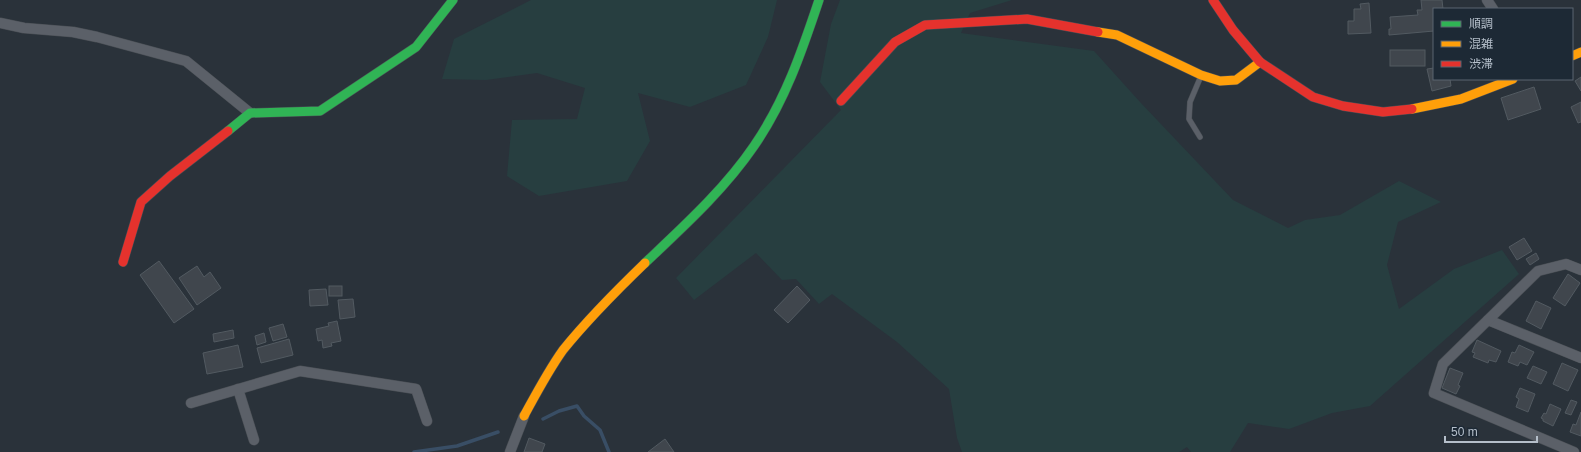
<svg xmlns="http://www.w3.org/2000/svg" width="1581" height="452" font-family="Arial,'Noto Sans JP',sans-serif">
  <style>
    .green { fill: #273e40 }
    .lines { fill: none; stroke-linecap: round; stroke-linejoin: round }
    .stream { stroke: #394e65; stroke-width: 3.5 }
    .building { fill: #40464d; stroke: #525a61 }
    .lane-casing { stroke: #494e54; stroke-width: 6 }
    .street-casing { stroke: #494e54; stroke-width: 11 }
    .fast-casing { stroke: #494e54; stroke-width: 10 }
    .slow-casing { stroke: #494e54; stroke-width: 10 }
    .jam-casing { stroke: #494e54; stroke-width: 10 }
    .lane { stroke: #5b6068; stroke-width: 5 }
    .street { stroke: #5b6068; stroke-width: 10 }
    .fast { stroke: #30b455; stroke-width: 9 }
    .slow { stroke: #ff9f0a; stroke-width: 9 }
    .jam { stroke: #e5322d; stroke-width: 9 }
  </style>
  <rect width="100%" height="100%" fill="#2a323a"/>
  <!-- green -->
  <g class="green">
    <polygon points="531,0 777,0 768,37 746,85 690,107 638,93 650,141 627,181 539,196 507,176 512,120 577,119 585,88 537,73 486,80 442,79 454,39"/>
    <polygon points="840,0 1012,0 970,13 961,33 1094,51 1140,102 1233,200 1288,228 1305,220 1340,215 1399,181 1441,202 1398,222 1387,265 1399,309 1454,269 1502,250 1519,274 1370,406 1332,413 1289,429 1248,423 1230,452 1191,452 1187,447 1179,452 962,452 957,438 949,389 897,342 832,294 819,304 796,279 782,280 756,253 694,300 676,278 841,110 820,82 831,24"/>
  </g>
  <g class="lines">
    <!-- stream -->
    <g class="stream">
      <polyline points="543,419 559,411 577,406 584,416 600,430 609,452"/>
      <polyline points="414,452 457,446 498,432"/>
    </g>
  </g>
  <!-- building -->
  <g class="building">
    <polygon points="1421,0 1442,0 1443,9 1434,9 1434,31 1389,35 1389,29 1391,29 1390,17 1418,15 1417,10 1422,10"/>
    <polygon points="1369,3 1371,33 1348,34 1348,21 1354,21 1354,9 1361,9 1360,4"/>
    <rect x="1390" y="50" width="35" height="16"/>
    <polygon points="1434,68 1434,79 1450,79 1451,86 1432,91 1427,69"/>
    <polygon points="1581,77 1581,91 1575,81"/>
    <polygon points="1534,87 1541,109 1508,120 1501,98"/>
    <polygon points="1581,102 1581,122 1578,123 1571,107"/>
    <polygon points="1524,238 1532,251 1517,260 1509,247"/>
    <polygon points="1536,253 1539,259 1530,265 1526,259"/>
    <polygon points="159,261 194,309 174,323 140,275"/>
    <polygon points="197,266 204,277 210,272 221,288 197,305 179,278"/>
    <polygon points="1568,274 1580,283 1565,306 1553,298"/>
    <rect x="329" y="286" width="13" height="10"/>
    <polygon points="797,286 810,300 788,323 774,310"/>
    <polygon points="326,289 328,305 310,306 309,290"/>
    <polygon points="353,299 355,317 340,319 338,300"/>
    <polygon points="1536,301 1551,308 1541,329 1526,321"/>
    <polygon points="337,321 341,341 331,343 332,346 323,348 322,340 318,341 316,329 329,326 328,323"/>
    <polygon points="283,324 287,337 273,341 269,328"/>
    <polygon points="233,330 234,338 214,342 213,334"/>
    <polygon points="264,333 266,342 257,345 255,336"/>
    <polygon points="289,339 293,355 261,363 257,348"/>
    <polygon points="1477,340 1501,351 1496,362 1489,360 1488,363 1473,357 1475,353 1472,352"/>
    <polygon points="238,345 243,367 207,374 203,353"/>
    <polygon points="1519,345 1534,352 1527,365 1520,362 1518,366 1508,362 1512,352 1515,353"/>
    <polygon points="1562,363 1578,370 1568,391 1553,384"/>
    <polygon points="1533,366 1547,372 1541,384 1527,378"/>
    <polygon points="1450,368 1463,373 1458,385 1460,386 1456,394 1442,388"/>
    <polygon points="1520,388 1535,394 1528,412 1516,407 1519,399 1516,397"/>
    <polygon points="1571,400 1577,402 1571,415 1565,413"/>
    <polygon points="1550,404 1561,409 1553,426 1543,421 1543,419 1541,418 1544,413 1546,414"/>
    <polygon points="1581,412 1581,436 1570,432 1573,424 1576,425"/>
    <polygon points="529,438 545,444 542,452 524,452"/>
    <polygon points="665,439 674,452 648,452"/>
  </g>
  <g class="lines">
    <defs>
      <polyline id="lane" points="1200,137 1189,119 1190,102 1201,76"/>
      <g id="street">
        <polyline points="1487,0 1493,9"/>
        <polyline points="0,23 24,28 73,32 97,37 186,61 250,113"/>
        <polyline points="1488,320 1581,358"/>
        <polyline points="238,389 254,440"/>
        <polyline points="191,403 300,371 416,389 427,421"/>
        <polyline points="510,452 524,416"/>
        <polyline points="1574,452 1434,393 1443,364 1538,271 1566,264 1581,270"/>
      </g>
      <g id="fast">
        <polyline points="228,131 250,113 320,111 416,47 453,0"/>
        <path d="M645,263C683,227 724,190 754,146C785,101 802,51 819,0"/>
      </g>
      <g id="slow">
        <polyline points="1098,32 1117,35 1201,75 1220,81 1236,80 1260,62"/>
        <polyline points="1572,56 1581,52"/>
        <polyline points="1412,109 1461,99 1513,79"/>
        <path d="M524,416C536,394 548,371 563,350C588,319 616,291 645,263"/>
      </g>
      <g id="jam">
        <polyline points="1213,0 1233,30 1260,62 1313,97 1343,106 1383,112 1412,109"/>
        <polyline points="841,101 895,42 925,25 1027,19 1098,32"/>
        <polyline points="123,262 141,202 170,176 228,131"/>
      </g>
    </defs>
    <!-- lane casing -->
    <use href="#lane" class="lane-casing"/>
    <!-- street casing -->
    <use href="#street" class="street-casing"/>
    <!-- fast casing -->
    <use href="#fast" class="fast-casing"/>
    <!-- slow casing -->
    <use href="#slow" class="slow-casing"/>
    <!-- jam casing -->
    <use href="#jam" class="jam-casing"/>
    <!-- lane -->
    <use href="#lane" class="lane"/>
    <!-- street -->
    <use href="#street" class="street"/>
    <!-- fast -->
    <use href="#fast" class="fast"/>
    <!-- slow -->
    <use href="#slow" class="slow"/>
    <!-- jam -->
    <use href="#jam" class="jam"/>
  </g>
  <!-- legend -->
  <rect x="1433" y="8" width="140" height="72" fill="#1d2935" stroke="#5a6571"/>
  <rect x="1441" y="21" width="20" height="6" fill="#30b455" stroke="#5a6571"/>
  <text x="1469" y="28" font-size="12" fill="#b5bfca">順調</text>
  <rect x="1441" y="41" width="20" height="6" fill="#ff9f0a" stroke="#5a6571"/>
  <text x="1469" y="48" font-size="12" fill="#b5bfca">混雑</text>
  <rect x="1441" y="61" width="20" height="6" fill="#e5322d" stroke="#5a6571"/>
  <text x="1469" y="68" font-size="12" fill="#b5bfca">渋滞</text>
  <!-- scale -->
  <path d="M1445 436v6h92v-6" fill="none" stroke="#b5bfca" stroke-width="2"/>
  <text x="1451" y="436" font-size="12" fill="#b5bfca" stroke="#1d2935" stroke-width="3" paint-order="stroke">50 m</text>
</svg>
